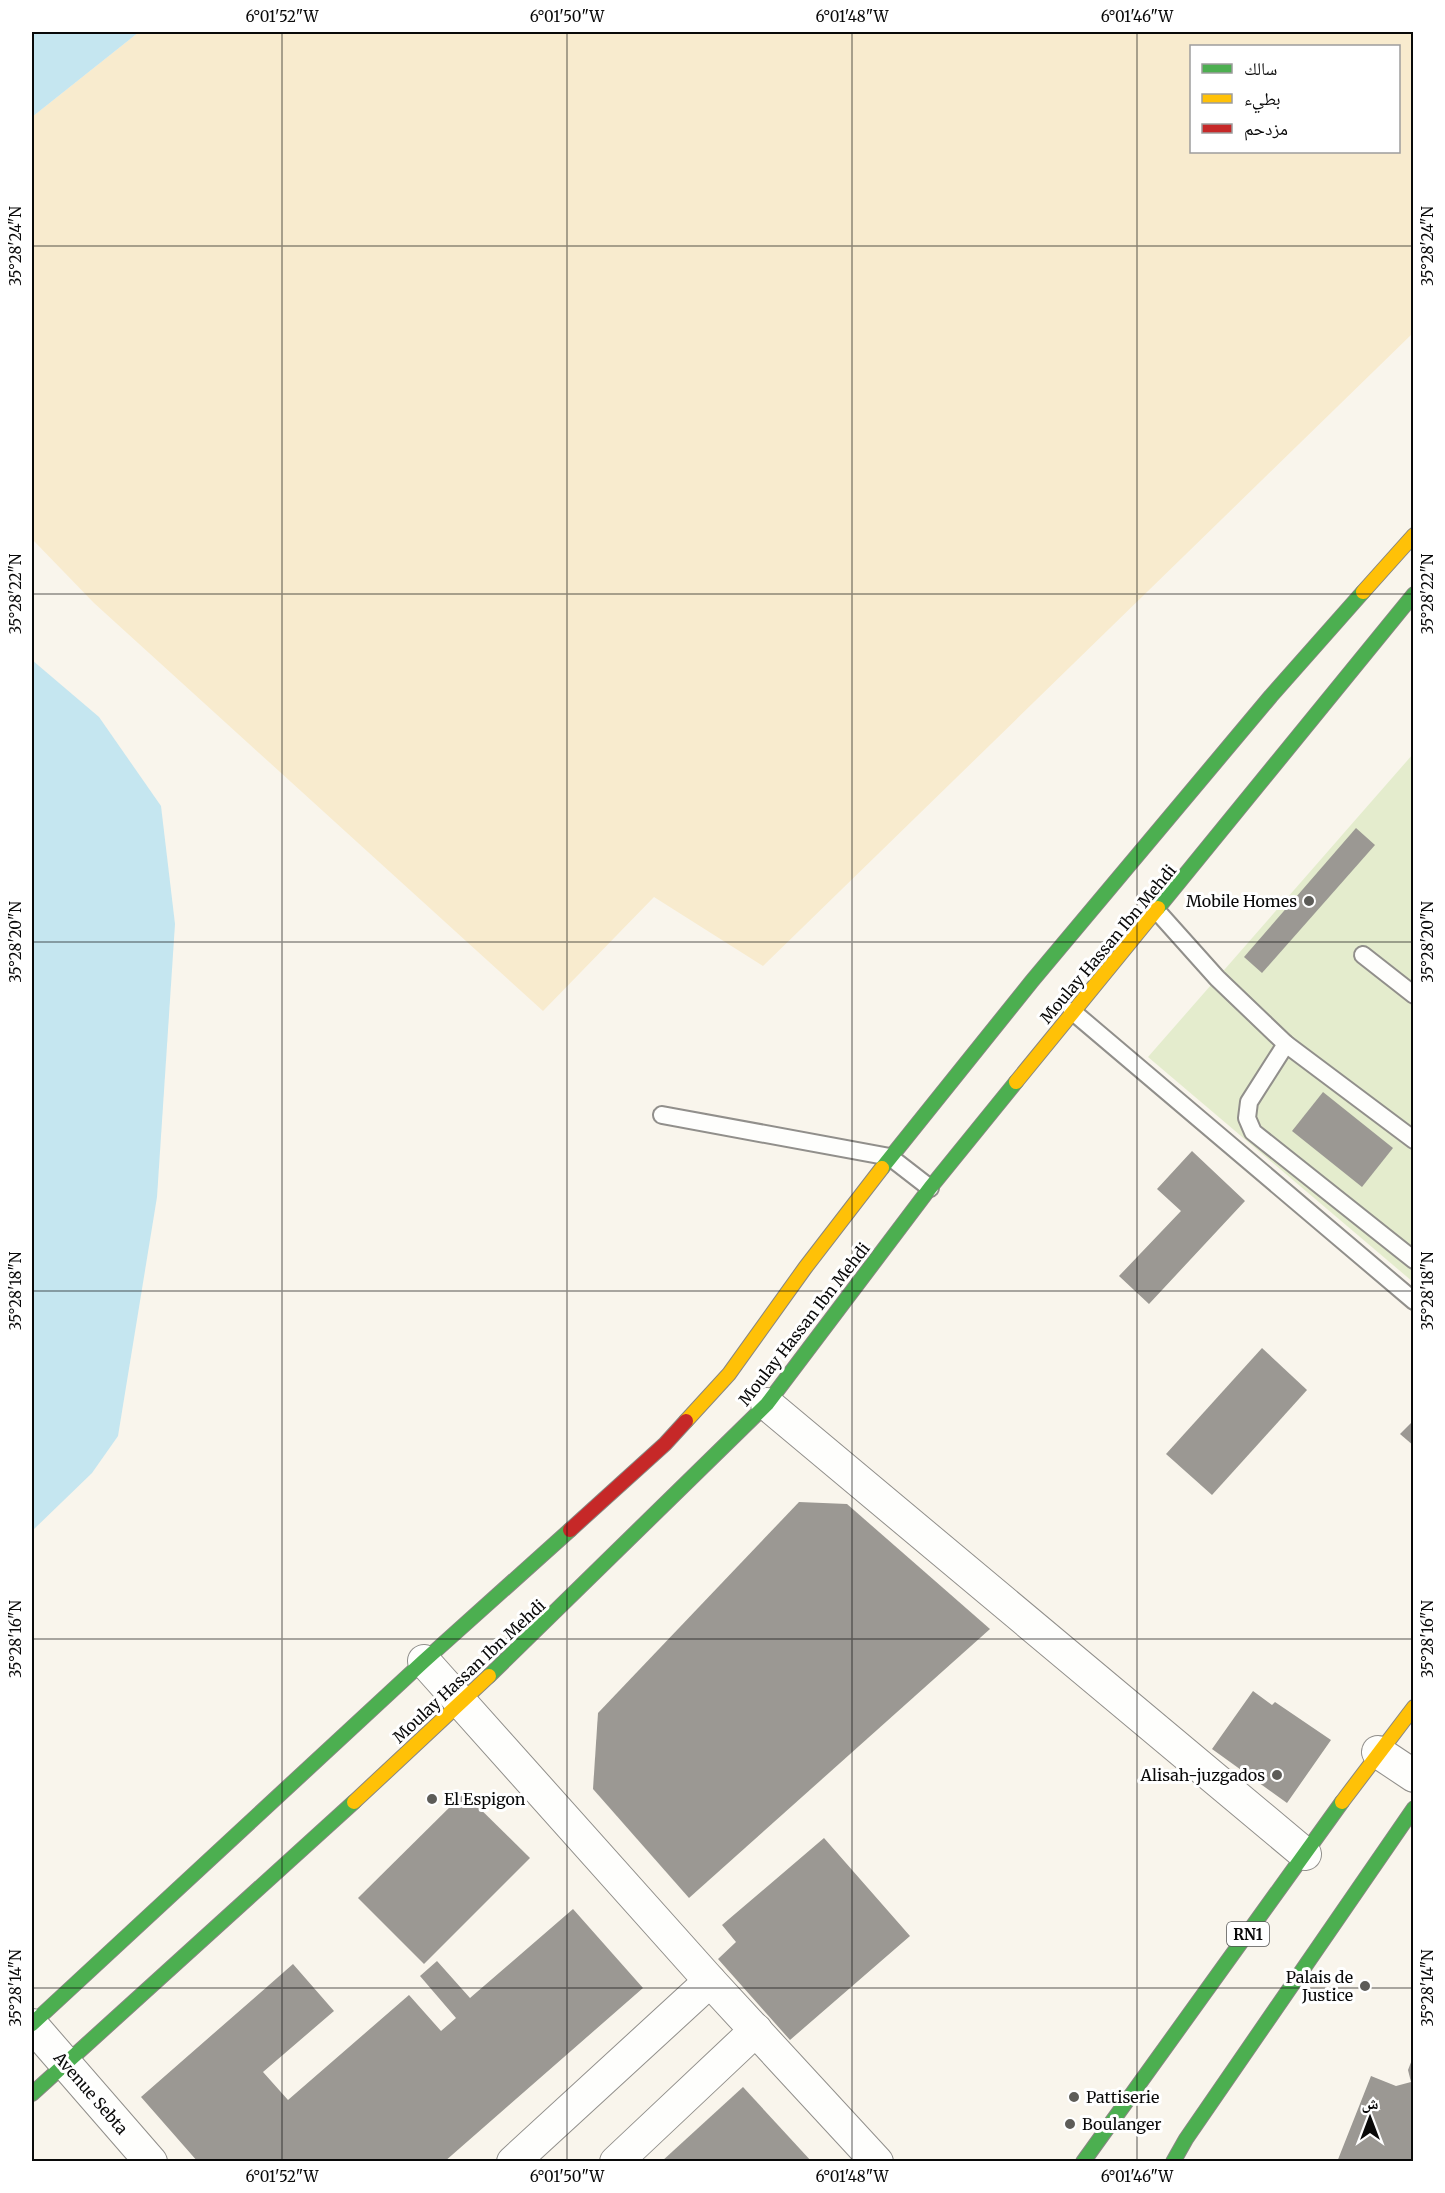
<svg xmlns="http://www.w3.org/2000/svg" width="1445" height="2193" font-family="Merriweather,'Noto Naskh Arabic',serif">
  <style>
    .green { fill: #e4eccd }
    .sand { fill: #f8ebce; fill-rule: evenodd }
    .water { fill: #c5e6f0 }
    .building { fill: #9b9893 }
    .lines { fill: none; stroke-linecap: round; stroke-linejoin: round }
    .lane-casing { stroke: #918f8b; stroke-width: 20 }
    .street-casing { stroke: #918f8b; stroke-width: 34 }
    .fast-casing { stroke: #888682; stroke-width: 16 }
    .slow-casing { stroke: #888682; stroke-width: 16 }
    .jam-casing { stroke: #888682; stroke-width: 16 }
    .lane { stroke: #fefefc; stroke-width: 16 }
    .street { stroke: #fefefc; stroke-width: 32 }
    .fast { stroke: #4caf50; stroke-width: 14 }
    .slow { stroke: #ffc107; stroke-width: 14 }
    .jam { stroke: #c62828; stroke-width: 14 }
    .ticks { fill: none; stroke: #090909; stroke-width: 1.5; stroke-opacity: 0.45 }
    .poi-dot { fill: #5d5c58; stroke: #fff; stroke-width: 2 }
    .labels { text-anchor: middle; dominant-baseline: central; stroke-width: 6; stroke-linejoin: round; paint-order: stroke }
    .shield { fill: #fff; stroke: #535353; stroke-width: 1.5 }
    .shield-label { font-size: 15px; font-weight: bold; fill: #090909 }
    .poi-label { font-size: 16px; fill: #090909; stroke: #fff; text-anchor: end }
    .street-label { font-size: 16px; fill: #090909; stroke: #fff }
    .neatline { fill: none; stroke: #090909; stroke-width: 2 }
    .ticks-label { font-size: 15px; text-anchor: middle; fill: #090909 }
  </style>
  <rect width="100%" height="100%" fill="#f9f5ec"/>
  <!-- green -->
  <polygon class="green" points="1413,754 1413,1282 1148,1057"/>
  <!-- sand -->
  <path class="sand" d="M139,32H1413V333L763,966L654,897L543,1011L94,603L32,539V117ZM1192,46H1398V152H1192Z"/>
  <!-- water -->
  <g class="water">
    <polygon points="32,32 139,32 32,117"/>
    <polygon points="32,660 99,717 161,806 175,924 157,1197 118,1436 92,1473 32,1531"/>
  </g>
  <!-- building -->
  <g class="building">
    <polygon points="1356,828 1375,845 1262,973 1244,957"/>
    <polygon points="1323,1092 1393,1148 1362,1187 1292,1131"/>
    <polygon points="1192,1151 1245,1201 1149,1304 1119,1276 1181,1211 1157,1189"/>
    <polygon points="1262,1348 1307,1390 1212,1495 1166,1454"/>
    <polygon points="1414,1420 1414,1446 1400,1434"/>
    <polygon points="799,1502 847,1504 990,1629 689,1898 593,1789 598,1713"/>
    <polygon points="1253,1691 1272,1705 1275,1702 1331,1740 1287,1803 1212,1749"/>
    <polygon points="464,1793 530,1858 424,1964 358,1898"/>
    <polygon points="824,1838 910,1936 790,2040 718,1959 736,1942 722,1925"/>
    <polygon points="573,1909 643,1988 444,2162 198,2162 141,2097 293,1964 334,2011 263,2072 288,2100 409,1995 441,2031 456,2018 420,1976 437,1961 470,1998"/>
    <polygon points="1413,2057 1414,2162 1337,2162 1371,2076 1396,2086 1411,2082 1408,2070"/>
    <polygon points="743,2087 812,2162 661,2162"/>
  </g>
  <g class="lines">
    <defs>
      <g id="lane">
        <polyline points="1157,911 1217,978 1286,1044 1414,1140"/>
        <polyline points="1363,955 1414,995"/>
        <polyline points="1072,1011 1414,1301"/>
        <polyline points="1286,1044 1249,1102 1247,1118 1253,1132 1414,1260"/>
        <polyline points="662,1115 890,1157 930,1188"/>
      </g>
      <g id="street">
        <polyline points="767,1404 1305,1854"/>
        <polyline points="424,1661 710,1981 877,2162"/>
        <polyline points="1378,1752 1414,1776"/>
        <polyline points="32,2025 151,2162"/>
        <polyline points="513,2162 710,1981"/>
        <polyline points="616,2162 756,2030"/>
      </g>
      <g id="fast">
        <polyline points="1158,908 1414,594"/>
        <polyline points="882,1168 1032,981 1271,696 1363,592"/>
        <polyline points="489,1676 767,1404 930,1188 1016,1082"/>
        <polyline points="32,2024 424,1661 570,1530"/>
        <polyline points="32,2094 354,1802"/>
        <polyline points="1083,2162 1342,1802"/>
        <polyline points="1173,2162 1186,2139 1414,1808"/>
      </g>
      <g id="slow">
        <polyline points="1363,592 1414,535"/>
        <polyline points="1016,1082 1158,908"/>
        <polyline points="686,1421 729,1374 805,1268 882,1168"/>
        <polyline points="354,1802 489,1676"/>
        <polyline points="1342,1802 1414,1707"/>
      </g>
      <polyline id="jam" points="570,1530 665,1444 686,1421"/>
    </defs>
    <!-- lane casing -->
    <use href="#lane" class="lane-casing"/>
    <!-- street casing -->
    <use href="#street" class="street-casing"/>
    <!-- fast casing -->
    <use href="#fast" class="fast-casing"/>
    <!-- slow casing -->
    <use href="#slow" class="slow-casing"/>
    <!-- jam casing -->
    <use href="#jam" class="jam-casing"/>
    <!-- lane -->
    <use href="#lane" class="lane"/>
    <!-- street -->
    <use href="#street" class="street"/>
    <!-- fast -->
    <use href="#fast" class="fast"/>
    <!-- slow -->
    <use href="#slow" class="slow"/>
    <!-- jam -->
    <use href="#jam" class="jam"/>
  </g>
  <!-- ticks -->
  <path class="ticks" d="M282,32V2162M567,32V2162M852,32V2162M1137,32V2162M32,246H1414M32,594H1414M32,942H1414M32,1291H1414M32,1639H1414M32,1988H1414"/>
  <!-- markers -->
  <g class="poi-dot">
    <circle cx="1309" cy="901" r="6"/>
    <circle cx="1277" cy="1775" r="6"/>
    <circle cx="432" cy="1799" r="6"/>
    <circle cx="1365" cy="1986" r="6"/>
    <circle cx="1074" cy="2097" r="6"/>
    <circle cx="1070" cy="2124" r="6"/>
  </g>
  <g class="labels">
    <!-- shield labels -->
    <rect class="shield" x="1227" y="1922" width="42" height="24" rx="4.5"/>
    <g class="shield-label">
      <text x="1248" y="1934">RN1</text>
    </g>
    <!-- poi labels -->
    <g class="poi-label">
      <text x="1297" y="901">Mobile Homes</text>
      <text x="1265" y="1775">Alisah-juzgados</text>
      <text x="444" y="1799" text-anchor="start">El Espigon</text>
      <text x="1353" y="1977">Palais de<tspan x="1353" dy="18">Justice</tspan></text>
      <text x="1086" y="2097" text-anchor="start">Pattiserie</text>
      <text x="1082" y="2124" text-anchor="start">Boulanger</text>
    </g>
    <!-- street labels -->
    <g class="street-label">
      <text transform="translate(1108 944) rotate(-50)">Moulay Hassan Ibn Mehdi</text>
      <text transform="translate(804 1324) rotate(-52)">Moulay Hassan Ibn Mehdi</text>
      <text transform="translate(469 1671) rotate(-43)">Moulay Hassan Ibn Mehdi</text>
      <text transform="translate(91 2093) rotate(49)">Avenue Sebta</text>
    </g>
  </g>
  <!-- border -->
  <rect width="1445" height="2193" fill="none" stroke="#ffffff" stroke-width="66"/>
  <!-- legend -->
  <rect x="1190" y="45" width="210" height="108" fill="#ffffff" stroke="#9d9d9d" stroke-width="1.5"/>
  <rect x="1202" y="64" width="30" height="9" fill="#4caf50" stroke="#9d9d9d" stroke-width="1.5"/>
  <text x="1244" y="75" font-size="18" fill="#090909">سالك</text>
  <rect x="1202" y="94" width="30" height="9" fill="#ffc107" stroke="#9d9d9d" stroke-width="1.5"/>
  <text x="1244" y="105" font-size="18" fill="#090909">بطيء</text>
  <rect x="1202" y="124" width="30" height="9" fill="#c62828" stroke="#9d9d9d" stroke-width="1.5"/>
  <text x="1244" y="135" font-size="18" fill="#090909">مزدحم</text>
  <!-- north arrow -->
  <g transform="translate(1370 2118)" stroke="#ffffff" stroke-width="4.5" paint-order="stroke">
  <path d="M0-4.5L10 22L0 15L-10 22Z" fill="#090909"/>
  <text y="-9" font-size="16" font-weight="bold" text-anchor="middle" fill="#090909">ش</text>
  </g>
  <rect x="33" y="33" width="1379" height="2127" class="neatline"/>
  <g class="ticks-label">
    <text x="282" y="22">6°01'52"W</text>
    <text x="567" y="22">6°01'50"W</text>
    <text x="852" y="22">6°01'48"W</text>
    <text x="1137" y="22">6°01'46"W</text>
    <text transform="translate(16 246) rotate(-90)" y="5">35°28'24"N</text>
    <text transform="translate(1428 246) rotate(-90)" y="5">35°28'24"N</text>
    <text transform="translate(16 594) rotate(-90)" y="5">35°28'22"N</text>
    <text transform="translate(1428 594) rotate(-90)" y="5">35°28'22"N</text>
    <text transform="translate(16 942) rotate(-90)" y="5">35°28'20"N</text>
    <text transform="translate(1428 942) rotate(-90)" y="5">35°28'20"N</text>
    <text transform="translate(16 1291) rotate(-90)" y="5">35°28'18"N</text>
    <text transform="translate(1428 1291) rotate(-90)" y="5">35°28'18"N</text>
    <text transform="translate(16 1639) rotate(-90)" y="5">35°28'16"N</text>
    <text transform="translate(1428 1639) rotate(-90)" y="5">35°28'16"N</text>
    <text transform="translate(16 1988) rotate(-90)" y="5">35°28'14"N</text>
    <text transform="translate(1428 1988) rotate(-90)" y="5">35°28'14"N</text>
    <text x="282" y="2182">6°01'52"W</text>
    <text x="567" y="2182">6°01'50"W</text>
    <text x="852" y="2182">6°01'48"W</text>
    <text x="1137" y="2182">6°01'46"W</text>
  </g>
</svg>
